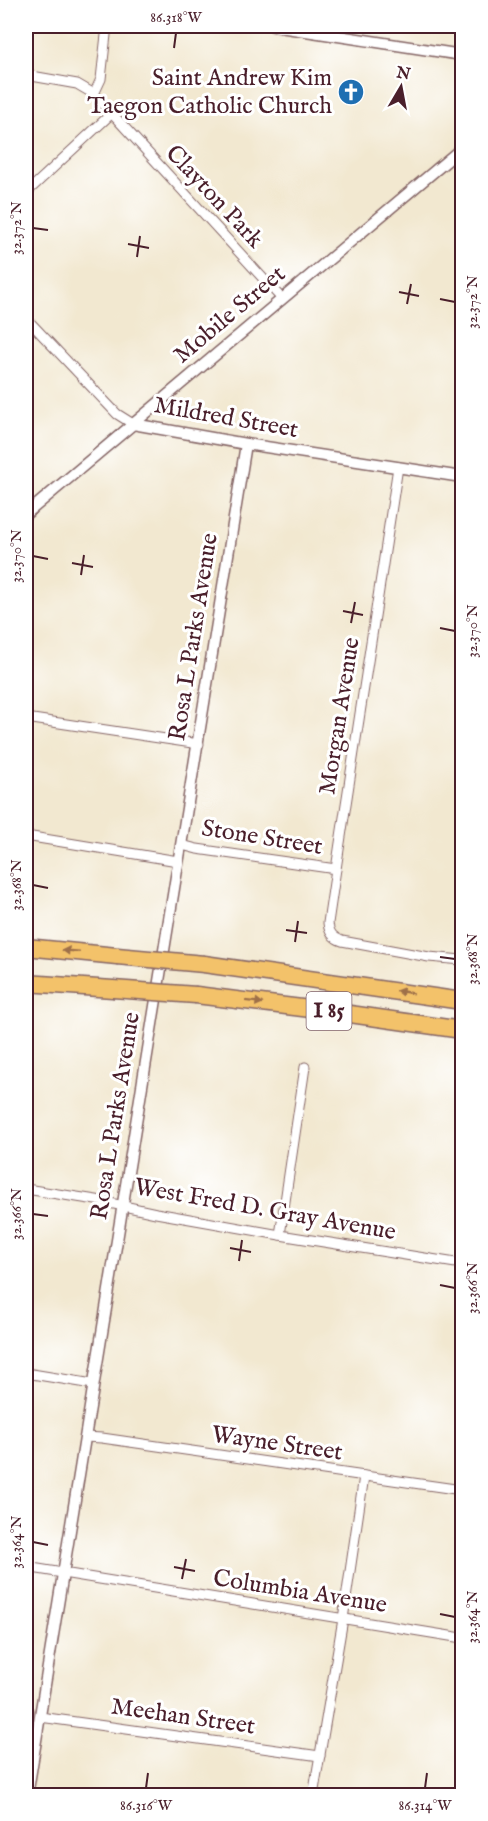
<svg xmlns="http://www.w3.org/2000/svg" width="488" height="1821" font-family="'IM FELL English',serif">
  <style>
    .lines { fill: none; stroke-linecap: round; stroke-linejoin: round }
    .minor-casing { stroke: #856565; stroke-width: 11 }
    .tertiary-casing { stroke: #856565; stroke-width: 13 }
    .motorway-casing { stroke: #856565; stroke-width: 19 }
    .minor { stroke: #fff; stroke-width: 9 }
    .tertiary { stroke: #fff; stroke-width: 10 }
    .motorway { stroke: #f3c26a; stroke-width: 16 }
    .motorway-bridge-casing { stroke: #856565; stroke-width: 19; stroke-linecap: butt }
    .motorway-bridge { stroke: #f3c26a; stroke-width: 16 }
    .oneway { fill: #9e704a }
    .ticks { fill: none; stroke: #4a1f2b; stroke-width: 2 }
    .labels { text-anchor: middle; dominant-baseline: central; stroke-width: 6; stroke-linejoin: round; paint-order: stroke }
    .shield { fill: #fff; stroke: #80626b; stroke-width: 1.5 }
    .shield-label { font-size: 22px; font-weight: bold; fill: #4a1f2b }
    .poi-label { font-size: 24px; fill: #4a1f2b; stroke: #fff; text-anchor: end }
    .street-label { font-size: 24px; fill: #4a1f2b; stroke: #fff }
    .neatline { fill: none; stroke: #4a1f2b; stroke-width: 2 }
    .ticks-label { font-size: 15px; text-anchor: middle; fill: #4a1f2b }
  </style>
  <rect width="100%" height="100%" fill="#fff"/>
  <filter id="ink" filterUnits="userSpaceOnUse"><feTurbulence type="fractalNoise" baseFrequency=".0167" numOctaves="2"/><feDisplacementMap in="SourceGraphic" scale="12" xChannelSelector="R" yChannelSelector="G"/><feConvolveMatrix kernelMatrix="1 2 1 2 8 2 1 2 1" color-interpolation-filters="sRGB"/></filter>
  <filter id="wash" filterUnits="userSpaceOnUse"><feTurbulence type="fractalNoise" baseFrequency=".008" numOctaves="4" result="noise"/><feDisplacementMap in="SourceGraphic" scale="24" xChannelSelector="R" yChannelSelector="G"/><feGaussianBlur stdDeviation="1.35" result="paint"/><feColorMatrix in="noise" values="0 0 0 0 0 0 0 0 0 0 0 0 0 0 0 0 0 1.4 0 .05"/><feComposite in="paint" operator="in"/></filter>
  <g filter="url(#wash)">
    <rect width="100%" height="100%" fill="#f2e8d0"/>
  </g>
  <g filter="url(#ink)">
    <g class="lines">
      <defs>
        <g id="minor">
          <polyline points="26,75 77,84 94,94 282,299"/>
          <polyline points="94,94 101,79 107,26"/>
          <polyline points="26,193 111,114"/>
          <polyline points="26,318 117,414 133,424"/>
          <path d="M398,467L336,869L328,923C329,933 333,938 342,941L429,957L462,960"/>
          <polyline points="26,718 199,744"/>
          <polyline points="26,836 178,861"/>
          <polyline points="182,845 197,849 336,869"/>
          <polyline points="26,1189 96,1200 156,1213 280,1235 462,1264"/>
          <polyline points="280,1235 305,1067"/>
          <polyline points="26,1373 93,1384"/>
          <polyline points="85,1437 102,1438 462,1490"/>
          <polyline points="26,1567 462,1638"/>
          <polyline points="40,1717 320,1756"/>
          <polyline points="313,1796 343,1619 364,1476"/>
        </g>
        <g id="tertiary">
          <polyline points="273,26 462,55"/>
          <polyline points="133,424 246,444 462,477"/>
          <polyline points="26,514 462,148"/>
          <polyline points="27,1796 246,444"/>
        </g>
        <g id="motorway">
          <polyline points="26,947 117,956"/>
          <polyline points="204,964 462,1001"/>
          <polyline points="26,983 113,989"/>
          <polyline points="196,995 343,1013 462,1030"/>
        </g>
      </defs>
      <!-- minor casing -->
      <use href="#minor" class="minor-casing"/>
      <!-- tertiary casing -->
      <use href="#tertiary" class="tertiary-casing"/>
      <!-- motorway casing -->
      <use href="#motorway" class="motorway-casing"/>
      <!-- minor -->
      <use href="#minor" class="minor"/>
      <!-- tertiary -->
      <use href="#tertiary" class="tertiary"/>
      <!-- motorway -->
      <use href="#motorway" class="motorway"/>
      <defs>
        <g id="motorway-bridge">
          <polyline points="117,956 204,964"/>
          <polyline points="113,989 196,995"/>
        </g>
      </defs>
      <!-- motorway-bridge casing -->
      <use href="#motorway-bridge" class="motorway-bridge-casing"/>
      <!-- motorway-bridge -->
      <use href="#motorway-bridge" class="motorway-bridge"/>
    </g>
    <!-- one-way arrows -->
    <defs><path id="oneway-solid" d="M-6-.8H1V-3.2L6.5 0L1 3.2V.8H-6Z" transform="scale(1.5)"/></defs>
    <g class="oneway">
      <use href="#oneway-solid" transform="translate(71 951) rotate(-175)"/>
      <use href="#oneway-solid" transform="translate(405 992) rotate(-171)"/>
      <use href="#oneway-solid" transform="translate(254 1002) rotate(7)"/>
    </g>
  </g>
  <!-- ticks -->
  <path class="ticks" d="M174,48L176,33M33,228L48,230M128,244L149,248M137,257L140,236M399,292L419,296M440,299L455,302M407,304L411,284M33,556L48,559M72,563L93,567M81,575L84,555M343,611L363,615M351,623L355,602M440,628L455,631M33,885L48,888M286,930L307,933M295,942L298,921M440,957L455,959M33,1214L48,1216M230,1248L251,1252M239,1261L242,1240M440,1285L455,1288M33,1542L48,1545M174,1567L195,1571M182,1579L186,1559M440,1614L455,1617M146,1788L148,1773M425,1788L427,1773"/>
  <!-- icons -->
  <defs>
    <symbol id="church-disc" viewBox="-11 -11 22 22"><circle r="9.5" fill="#1f6fb2" stroke="#fff"/><path d="M-1.2-6h2.4v3.5h3.3v2.4h-3.3V6h-2.4V-.1h-3.3v-2.4h3.3Z" fill="#fff"/></symbol>
  </defs>
  <g fill-rule="evenodd">
    <use href="#church-disc" x="336" y="77" width="30" height="30"/>
  </g>
  <g class="labels">
    <!-- shield labels -->
    <rect class="shield" x="306.5" y="992" width="45" height="38" rx="4.5"/>
    <g class="shield-label">
      <text x="329" y="1011">I 85</text>
    </g>
    <!-- poi labels -->
    <g class="poi-label">
      <text x="332" y="78">Saint Andrew Kim<tspan x="332" dy="28">Taegon Catholic Church</tspan></text>
    </g>
    <!-- street labels -->
    <g class="street-label">
      <text transform="translate(214 197) rotate(47)">Clayton Park</text>
      <text transform="translate(230 315) rotate(-40)">Mobile Street</text>
      <text transform="translate(226 418) rotate(10)">Mildred Street</text>
      <text transform="translate(194 637) rotate(-81)">Rosa L Parks Avenue</text>
      <text transform="translate(340 716) rotate(-81)">Morgan Avenue</text>
      <text transform="translate(262 838) rotate(9)">Stone Street</text>
      <text transform="translate(116 1116) rotate(-81)">Rosa L Parks Avenue</text>
      <text transform="translate(265 1210) rotate(10)">West Fred D. Gray Avenue</text>
      <text transform="translate(277 1444) rotate(8)">Wayne Street</text>
      <text transform="translate(300 1592) rotate(9)">Columbia Avenue</text>
      <text transform="translate(183 1717) rotate(8)">Meehan Street</text>
    </g>
  </g>
  <!-- margin -->
  <rect width="488" height="1821" fill="none" stroke="#fff" stroke-width="66"/>
  <!-- north arrow -->
  <g transform="translate(401 87) rotate(10)" stroke="#ffffff" stroke-width="4.5" paint-order="stroke">
  <path d="M0-4.5L10 22L0 15L-10 22Z" fill="#4a1f2b"/>
  <text y="-9" font-size="16" font-weight="bold" text-anchor="middle" fill="#4a1f2b">N</text>
  </g>
  <rect x="33" y="33" width="422" height="1755" class="neatline"/>
  <g class="ticks-label">
    <text x="176" y="22">86.318°W</text>
    <text transform="translate(16 228) rotate(-90)" y="5">32.372°N</text>
    <text transform="translate(472 302) rotate(-90)" y="5">32.372°N</text>
    <text transform="translate(16 556) rotate(-90)" y="5">32.370°N</text>
    <text transform="translate(472 631) rotate(-90)" y="5">32.370°N</text>
    <text transform="translate(16 885) rotate(-90)" y="5">32.368°N</text>
    <text transform="translate(472 959) rotate(-90)" y="5">32.368°N</text>
    <text transform="translate(16 1214) rotate(-90)" y="5">32.366°N</text>
    <text transform="translate(472 1288) rotate(-90)" y="5">32.366°N</text>
    <text transform="translate(16 1542) rotate(-90)" y="5">32.364°N</text>
    <text transform="translate(472 1617) rotate(-90)" y="5">32.364°N</text>
    <text x="146" y="1810">86.316°W</text>
    <text x="425" y="1810">86.314°W</text>
  </g>
</svg>
